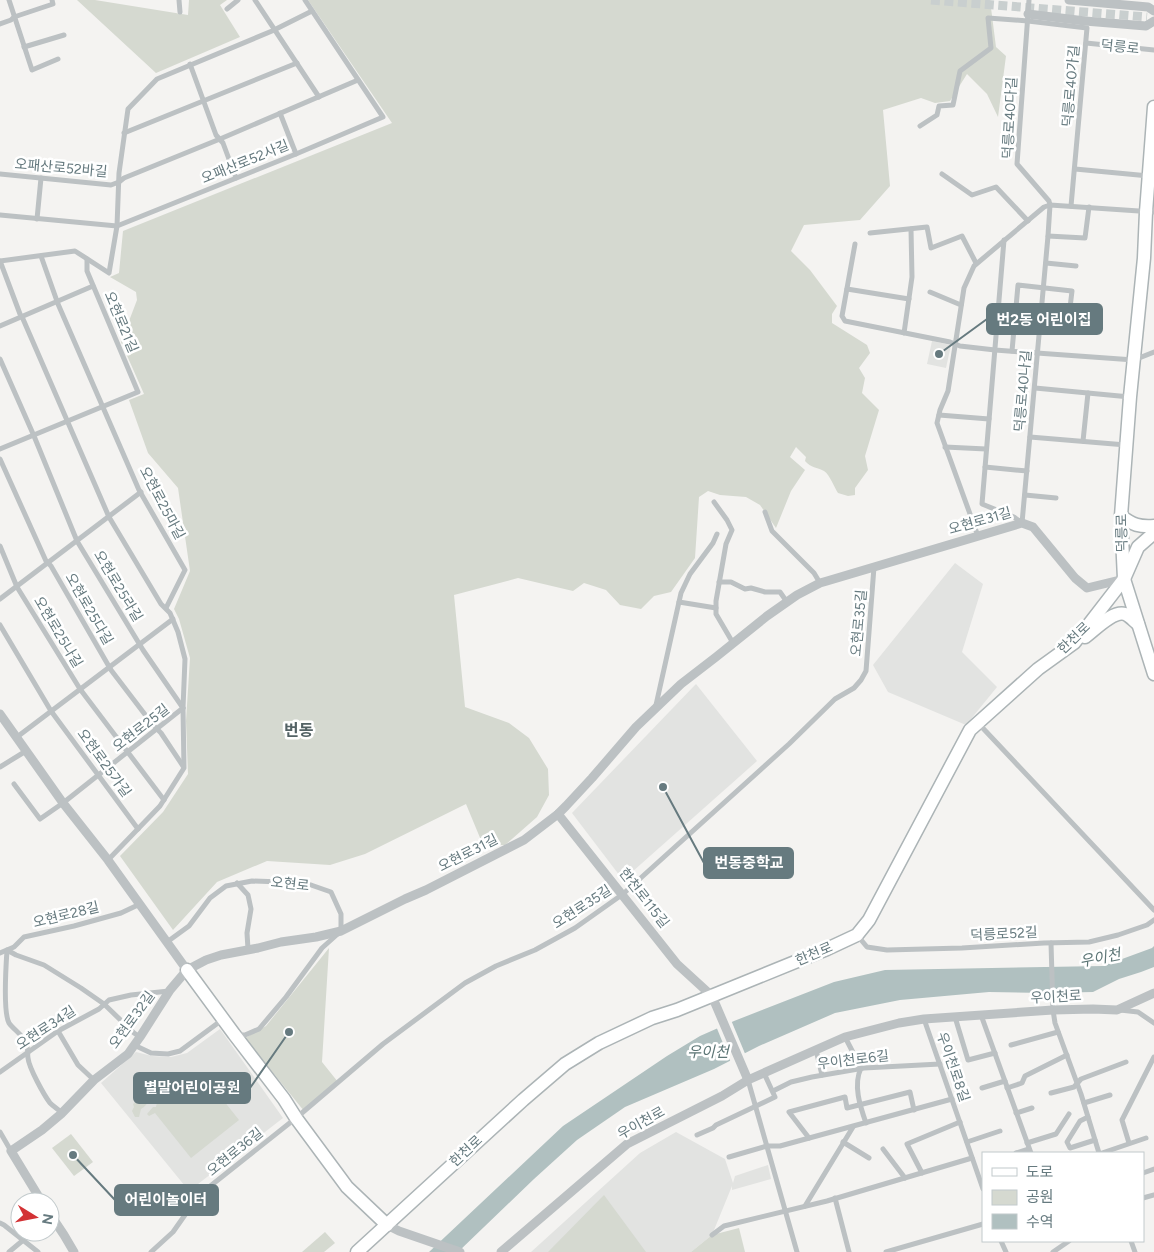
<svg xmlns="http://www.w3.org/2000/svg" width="1154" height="1252" font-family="Figtree,'Noto Sans KR',sans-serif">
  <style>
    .built { fill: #e2e3e1 }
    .green { fill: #d5d9d0 }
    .water { fill: #b0c0c0 }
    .pier { fill: #f4f3f1 }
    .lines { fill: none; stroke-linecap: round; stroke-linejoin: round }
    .tertiary-tunnel { stroke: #c9cfcf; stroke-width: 9; stroke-dasharray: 9 4.5; stroke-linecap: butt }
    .secondary-casing { stroke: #acb4b6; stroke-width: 15 }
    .minor { stroke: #bcc1c3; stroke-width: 5 }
    .tertiary { stroke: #bcc1c3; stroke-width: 9 }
    .secondary { stroke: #fff; stroke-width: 12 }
    .labels { text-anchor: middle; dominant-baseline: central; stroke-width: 5; stroke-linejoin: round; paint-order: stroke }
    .street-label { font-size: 14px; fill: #667a7f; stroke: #fff }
    .water-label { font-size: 15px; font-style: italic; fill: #5d7676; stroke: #fff }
    .quarter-label { font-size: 16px; font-weight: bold; fill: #536265; stroke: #fff }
    .leader { fill: none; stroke: #667a7f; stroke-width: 2 }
    .callout-dot { fill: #667a7f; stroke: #fff; stroke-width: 2 }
    .callout { fill: #667a7f; stroke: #667a7f; stroke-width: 2 }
    .callout-label { font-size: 15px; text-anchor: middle; font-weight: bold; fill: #fff }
  </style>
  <rect width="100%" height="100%" fill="#f4f3f1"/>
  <!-- built -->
  <g class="built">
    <polygon points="932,341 951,345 946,368 927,364"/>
    <polygon points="955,563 983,584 962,652 997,687 966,725 888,692 873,665"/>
    <polygon points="696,684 757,761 623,880 572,813"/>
    <polygon points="220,1029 283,1118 189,1191 101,1083 136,1052 152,1056 171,1057 187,1053"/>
    <polygon points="676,1132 725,1159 733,1183 735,1176 768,1165 771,1179 732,1190 732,1186 712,1235 691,1252 531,1252 640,1153"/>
  </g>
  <!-- green -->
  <g class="green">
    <polygon points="77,0 95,0 188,15 189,0 227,0 220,5 240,37 156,73"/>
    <path d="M308,0H990L996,47L1006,56L998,117L987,94L967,74L950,101L935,103L921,98L883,110L890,186L860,220L804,225L791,251L810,270L837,306L832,314V323L867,345L870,353L859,368L865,378L862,393L879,410L865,456L868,470L855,488V495L848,496L838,493C834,487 830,475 824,471C817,467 811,468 805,461L806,457L796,447L790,457L805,470L791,491L776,528L760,505L746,497L720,495L708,491L699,497L695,558L671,592L654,596L641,609L620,605L606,590L584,583L573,591L518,578L454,595L465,707L509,723L529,738L548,769L549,795L537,817L505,845H483L466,804L365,854L330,865L267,861L217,882L173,930L120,856L163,812L188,774L186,721L190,658L179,619L174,609L190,571L178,488L148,453L129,400L144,394L121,342L137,300L136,292L110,277L119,273L123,231L392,123Z"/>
    <polygon points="329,948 322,1062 338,1082 304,1111 245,1038 266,1026"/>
    <path d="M167,1080H170L174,1086L169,1089L167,1085L164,1086C163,1088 163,1091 162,1094C159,1099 154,1097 150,1100C147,1103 145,1107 141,1109L139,1117H135L132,1111L134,1107L133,1104L152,1089L154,1090Z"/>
    <polygon points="212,1086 239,1120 191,1158 155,1113 149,1116 147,1114 153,1107 156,1107 157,1102 162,1101 163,1098 167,1099 171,1096 171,1094 169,1093 176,1088 180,1092 179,1094 184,1100 198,1097"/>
    <polygon points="71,1134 93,1162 74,1176 52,1148"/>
    <polygon points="604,1195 646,1252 548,1252"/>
    <polygon points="739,1228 745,1252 691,1252 712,1235"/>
    <polygon points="325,1232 335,1243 324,1252 302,1252"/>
  </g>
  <!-- water -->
  <polygon class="water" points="1154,946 1154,967 1141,972 1119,979 1093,992 1046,993 989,992 900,1000 835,1013 759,1046 714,1069 625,1107 577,1140 534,1179 458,1252 429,1252 563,1126 667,1056 700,1036 734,1021 834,982 885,970 1103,966 1152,948"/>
  <!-- pier -->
  <polygon class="pier" points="731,1020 746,1056 731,1063 716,1026"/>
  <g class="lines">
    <!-- tertiary-tunnel -->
    <polyline class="tertiary-tunnel" points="931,0 1147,17"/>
    <defs>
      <g id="secondary">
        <polyline points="1154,107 1146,212 1144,258 1130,397 1121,516 1124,579 1154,674"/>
        <path d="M1121,516C1133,525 1139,527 1154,526"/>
        <path d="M1085,637C1095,630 1113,610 1125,614C1130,616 1134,621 1138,624"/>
        <polyline points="187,970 234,1034 284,1099 296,1118 347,1187 387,1225"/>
        <polyline points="357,1252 523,1100 565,1064 599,1043 652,1018 677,1010 827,949 857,935 869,920 970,730 1038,669 1074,643 1090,623 1124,579 1138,547 1154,533"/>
      </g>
    </defs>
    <!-- secondary casing -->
    <use href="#secondary" class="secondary-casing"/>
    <!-- minor -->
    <g class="minor">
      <polyline points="9,0 32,70 58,59"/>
      <polyline points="179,0 180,12"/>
      <polyline points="255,0 319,97"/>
      <polyline points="227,9 238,0"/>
      <polyline points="0,24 11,20 14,17 53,4 52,0"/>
      <polyline points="1086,43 1154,50"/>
      <polyline points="24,47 64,35"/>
      <polyline points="190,64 216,135 223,143 236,178"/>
      <polyline points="280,113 296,154"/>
      <polyline points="920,126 937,115 939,106 953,105 960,71 991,48 988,18 1028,21 1087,28 1071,206"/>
      <polyline points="124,133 297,63"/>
      <polyline points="1075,169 1149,176"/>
      <polyline points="0,174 111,185 119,182 124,178 220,139 358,80"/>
      <polyline points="942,174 972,195 996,187 1028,221"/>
      <polyline points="0,215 117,226 296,154 383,117 305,0"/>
      <polyline points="37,219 41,178"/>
      <polyline points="870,233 927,227 931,248 962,236 976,263"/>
      <polyline points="1048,236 1085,238 1089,207"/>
      <polyline points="1004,240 982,504 1014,517 1022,523 1048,236 1050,205 1049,201 1017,164 1029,0"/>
      <polyline points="855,244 842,316 845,321 950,342 960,346 995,350 1134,360 1154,352"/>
      <polyline points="41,256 58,304 139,490 185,570 166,608"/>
      <polyline points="0,261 20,314 23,319 109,517 161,604 170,613 178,632 185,659 183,708 184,768 160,806 108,860"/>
      <polyline points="0,261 75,251 109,273 117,226 119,173 128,109 157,79 272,31 312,11"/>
      <polyline points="1046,263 1076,266"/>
      <polyline points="847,289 909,299"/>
      <polyline points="930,292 961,305"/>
      <polyline points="0,326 93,286"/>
      <polyline points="904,333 912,277 911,229"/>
      <polyline points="1012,351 1018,285 1072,291 1069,316 1041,313"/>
      <polyline points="0,359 34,436 77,541 143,650 183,708"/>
      <polyline points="1035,388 1130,397"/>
      <polyline points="939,415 989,419"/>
      <polyline points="1030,437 1126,445"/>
      <polyline points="1083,441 1088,393"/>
      <polyline points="945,447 986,449"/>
      <polyline points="0,449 138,392 87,271 87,259"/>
      <polyline points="0,459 46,561 51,566 111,670 153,725 161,733 183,766"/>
      <polyline points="985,467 1027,471"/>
      <polyline points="1025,495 1056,498"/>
      <polyline points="714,502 727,520 732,530 726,544 716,601 716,614 733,643"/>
      <polyline points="765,512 772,531 814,573 820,583"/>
      <polyline points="978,536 937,423 940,410 948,391 964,288 974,266 1044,207 1050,205 1154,212"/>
      <polyline points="0,546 17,587 80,689 164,800"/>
      <polyline points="719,582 731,582 745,589 751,588 765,592 780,592 787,602"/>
      <polyline points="0,599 141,492"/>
      <polyline points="679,602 716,608"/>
      <polyline points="0,625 51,711 138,829"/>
      <polyline points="656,705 681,593 690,574 713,543 717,534"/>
      <polyline points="978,723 1154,910"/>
      <polyline points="17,737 173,619"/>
      <polyline points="0,767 26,751"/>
      <polyline points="14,784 40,819 63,803 183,708"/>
      <polyline points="237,883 248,895 251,909 247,933 248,949"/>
      <polyline points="857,935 867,947 887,950 962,948 1044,943 1089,942 1118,935 1147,925 1154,920"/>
      <polyline points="167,942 189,926 210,898 226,886 252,881 282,882 311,885 331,892 341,914 341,931 322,948 286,997 259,1029 245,1035 236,1035"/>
      <polyline points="1051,943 1053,1010 1055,1023 1081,1094 1099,1153"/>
      <polyline points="0,953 14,947 24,937 74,926 121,913 140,904"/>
      <polyline points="1120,1010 1138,1012 1154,1023"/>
      <polyline points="981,1015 1031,1153"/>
      <polyline points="955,1017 968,1060 995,1053"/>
      <polyline points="924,1019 983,1189"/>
      <polyline points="58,1031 78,1065 94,1080"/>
      <path d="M845,1037L861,1068C853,1085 860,1106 866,1123"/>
      <polyline points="134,1045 151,1053 168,1054 180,1051 222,1020"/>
      <polyline points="1011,1045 1058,1032"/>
      <polyline points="816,1050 822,1075"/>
      <polyline points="0,1072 58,1031 99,1009 109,1000 131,995 169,991"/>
      <polyline points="748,1080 797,1252"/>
      <polyline points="982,1088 1005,1081"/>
      <polyline points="1007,1088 1022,1083 1025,1076 1067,1055"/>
      <polyline points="773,1091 791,1082 812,1077 864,1068 940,1064"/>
      <polyline points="1051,1093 1074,1087 1081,1079 1126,1062"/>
      <polyline points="1084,1103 1110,1095"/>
      <path d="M62,1113C58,1109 54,1107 50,1103C44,1095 29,1068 28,1058C27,1053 29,1049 26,1043C23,1035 14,1030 9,1023C3,1012 6,965 7,950L16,955L44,965L81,988L104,1004L134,1033L140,1037"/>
      <polyline points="1016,1113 1032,1108"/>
      <polyline points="1088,1117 1080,1121 1067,1142 1070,1148 1095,1140"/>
      <polyline points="0,1132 11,1151"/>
      <polyline points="697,1135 713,1128 716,1125 775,1097 764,1073"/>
      <polyline points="809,1138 789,1112 845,1097 847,1108 910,1092 914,1110"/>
      <polyline points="843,1142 869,1158"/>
      <polyline points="967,1142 1000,1131"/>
      <polyline points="1027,1143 1056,1134 1069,1114"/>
      <polyline points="1129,1143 1122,1120 1154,1057"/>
      <polyline points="883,1149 905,1178"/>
      <polyline points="1016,1153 1029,1149"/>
      <polyline points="1102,1153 1146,1138"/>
      <polyline points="729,1157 767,1146 780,1146 952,1099"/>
      <polyline points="922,1173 907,1144 960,1122"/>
      <polyline points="1143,1173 1154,1169"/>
      <polyline points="835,1198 849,1252"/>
      <polyline points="1143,1198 1154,1195"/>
      <polyline points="805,1206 853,1127"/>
      <polyline points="0,1223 4,1225 38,1252"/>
      <polyline points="712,1235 724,1226 827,1201 972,1158"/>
      <polyline points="1001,1241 1006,1252"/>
      <polyline points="1131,1241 1135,1252"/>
      <polyline points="9,1252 33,1232"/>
      <polyline points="151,1252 173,1232 199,1195 296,1118 383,1044 465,983 496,966 535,950 575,928 623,894 789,744 835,699 854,688 861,680 866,671 874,567"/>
      <polyline points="886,1252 983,1224"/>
      <polyline points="1053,1252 1069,1241"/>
    </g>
    <!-- tertiary -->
    <g class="tertiary">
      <polyline points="1069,0 1148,7 1154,11"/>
      <polyline points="1028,14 1085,21 1146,26 1154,21"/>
      <polyline points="0,714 63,803 108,860 187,970"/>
      <polyline points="558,814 677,964 712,996 748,1080"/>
      <polyline points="42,1202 11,1151 42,1130 61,1114 94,1080 128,1054 140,1037 170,990 187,970 206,960 221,955 258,948 281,942 316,937 341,931 405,899 426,890 524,840 558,814 566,806 592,778 636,727 681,684 716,657 767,616 797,595 820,583 827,581 1022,523 1033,527 1075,578 1087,588 1124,579"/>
      <polyline points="50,1214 64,1235 74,1252"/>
      <polyline points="387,1225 399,1231 460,1252"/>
      <polyline points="501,1252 627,1144 722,1096 748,1080 845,1037 899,1023 924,1019 1053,1010 1093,1009 1117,1010 1154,993"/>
    </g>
    <!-- secondary -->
    <use href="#secondary" class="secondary"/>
  </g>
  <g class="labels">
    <!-- street labels -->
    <g class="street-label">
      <text transform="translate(1120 47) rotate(6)">덕릉로</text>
      <text transform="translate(1071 86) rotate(-85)">덕릉로40가길</text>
      <text transform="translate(1010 118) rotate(-87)">덕릉로40다길</text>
      <text transform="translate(245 162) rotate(-22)">오패산로52사길</text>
      <text transform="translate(61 168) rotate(5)">오패산로52바길</text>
      <text transform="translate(121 322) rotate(67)">오현로21길</text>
      <text transform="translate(1023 391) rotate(-85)">덕릉로40나길</text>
      <text transform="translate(162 503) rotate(62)">오현로25마길</text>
      <text transform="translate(980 521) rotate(-16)">오현로31길</text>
      <text transform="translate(1122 533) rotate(-91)">덕릉로</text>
      <text transform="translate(118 586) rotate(59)">오현로25라길</text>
      <text transform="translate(89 609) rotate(60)">오현로25다길</text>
      <text transform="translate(859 623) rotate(-85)">오현로35길</text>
      <text transform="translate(58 632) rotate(59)">오현로25나길</text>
      <text transform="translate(1074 638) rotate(-44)">한천로</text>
      <text transform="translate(141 728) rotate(-38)">오현로25길</text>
      <text transform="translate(104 763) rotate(54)">오현로25가길</text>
      <text transform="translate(468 853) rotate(-27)">오현로31길</text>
      <text transform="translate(290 884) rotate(6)">오현로</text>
      <text transform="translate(644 898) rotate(52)">한천로115길</text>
      <text transform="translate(582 907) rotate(-33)">오현로35길</text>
      <text transform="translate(66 915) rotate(-14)">오현로28길</text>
      <text transform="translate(1004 934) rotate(-3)">덕릉로52길</text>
      <text transform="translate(814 954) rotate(-23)">한천로</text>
      <text transform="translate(1056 997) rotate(-3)">우이천로</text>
      <text transform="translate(132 1020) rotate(-54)">오현로32길</text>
      <text transform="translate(46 1028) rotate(-33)">오현로34길</text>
      <text transform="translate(853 1060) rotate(-7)">우이천로6길</text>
      <text transform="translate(953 1067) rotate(71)">우이천로8길</text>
      <text transform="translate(641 1123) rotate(-29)">우이천로</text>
      <text transform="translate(466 1151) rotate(-43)">한천로</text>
      <text transform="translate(235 1152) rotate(-39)">오현로36길</text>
    </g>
    <!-- water labels -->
    <g class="water-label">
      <text transform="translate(1100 958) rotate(-11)">우이천</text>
      <text x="708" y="1052">우이천</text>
    </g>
    <!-- quarter labels -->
    <g class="quarter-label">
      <text x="299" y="730">번동</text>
    </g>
  </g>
  <!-- callouts -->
  <path class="leader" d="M939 354L987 319M663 787L704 863M289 1032L250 1088M73 1155L115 1200"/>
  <g class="callout-dot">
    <circle cx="939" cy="354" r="5"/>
    <circle cx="663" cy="787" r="5"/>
    <circle cx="289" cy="1032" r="5"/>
    <circle cx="73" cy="1155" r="5"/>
  </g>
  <g class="callout">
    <rect x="987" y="304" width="115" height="30" rx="5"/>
    <rect x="704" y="848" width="89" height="30" rx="5"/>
    <rect x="134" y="1073" width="116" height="30" rx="5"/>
    <rect x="115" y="1185" width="103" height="30" rx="5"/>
  </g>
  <g class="callout-label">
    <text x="1044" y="325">번2동 어린이집</text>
    <text x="749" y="868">번동중학교</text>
    <text x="192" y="1093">별말어린이공원</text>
    <text x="166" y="1205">어린이놀이터</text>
  </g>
  <!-- legend -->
  <rect x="982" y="1152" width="162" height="90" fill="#ffffff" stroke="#c2cacc"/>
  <rect x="992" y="1168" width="25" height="8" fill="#ffffff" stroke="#c2cacc"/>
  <text x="1026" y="1177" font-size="15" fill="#667a7f">도로</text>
  <rect x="992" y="1190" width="25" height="15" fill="#d5d9d0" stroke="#c2cacc"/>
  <text x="1026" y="1202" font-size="15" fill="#667a7f">공원</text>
  <rect x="992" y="1214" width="25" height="15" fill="#b0c0c0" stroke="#c2cacc"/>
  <text x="1026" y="1227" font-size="15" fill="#667a7f">수역</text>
  <!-- north arrow -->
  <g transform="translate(35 1217) rotate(100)"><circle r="24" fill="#ffffff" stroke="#c2cacc"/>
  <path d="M0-4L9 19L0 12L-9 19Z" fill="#d33235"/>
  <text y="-8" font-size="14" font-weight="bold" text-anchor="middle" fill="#667a7f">N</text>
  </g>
</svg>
